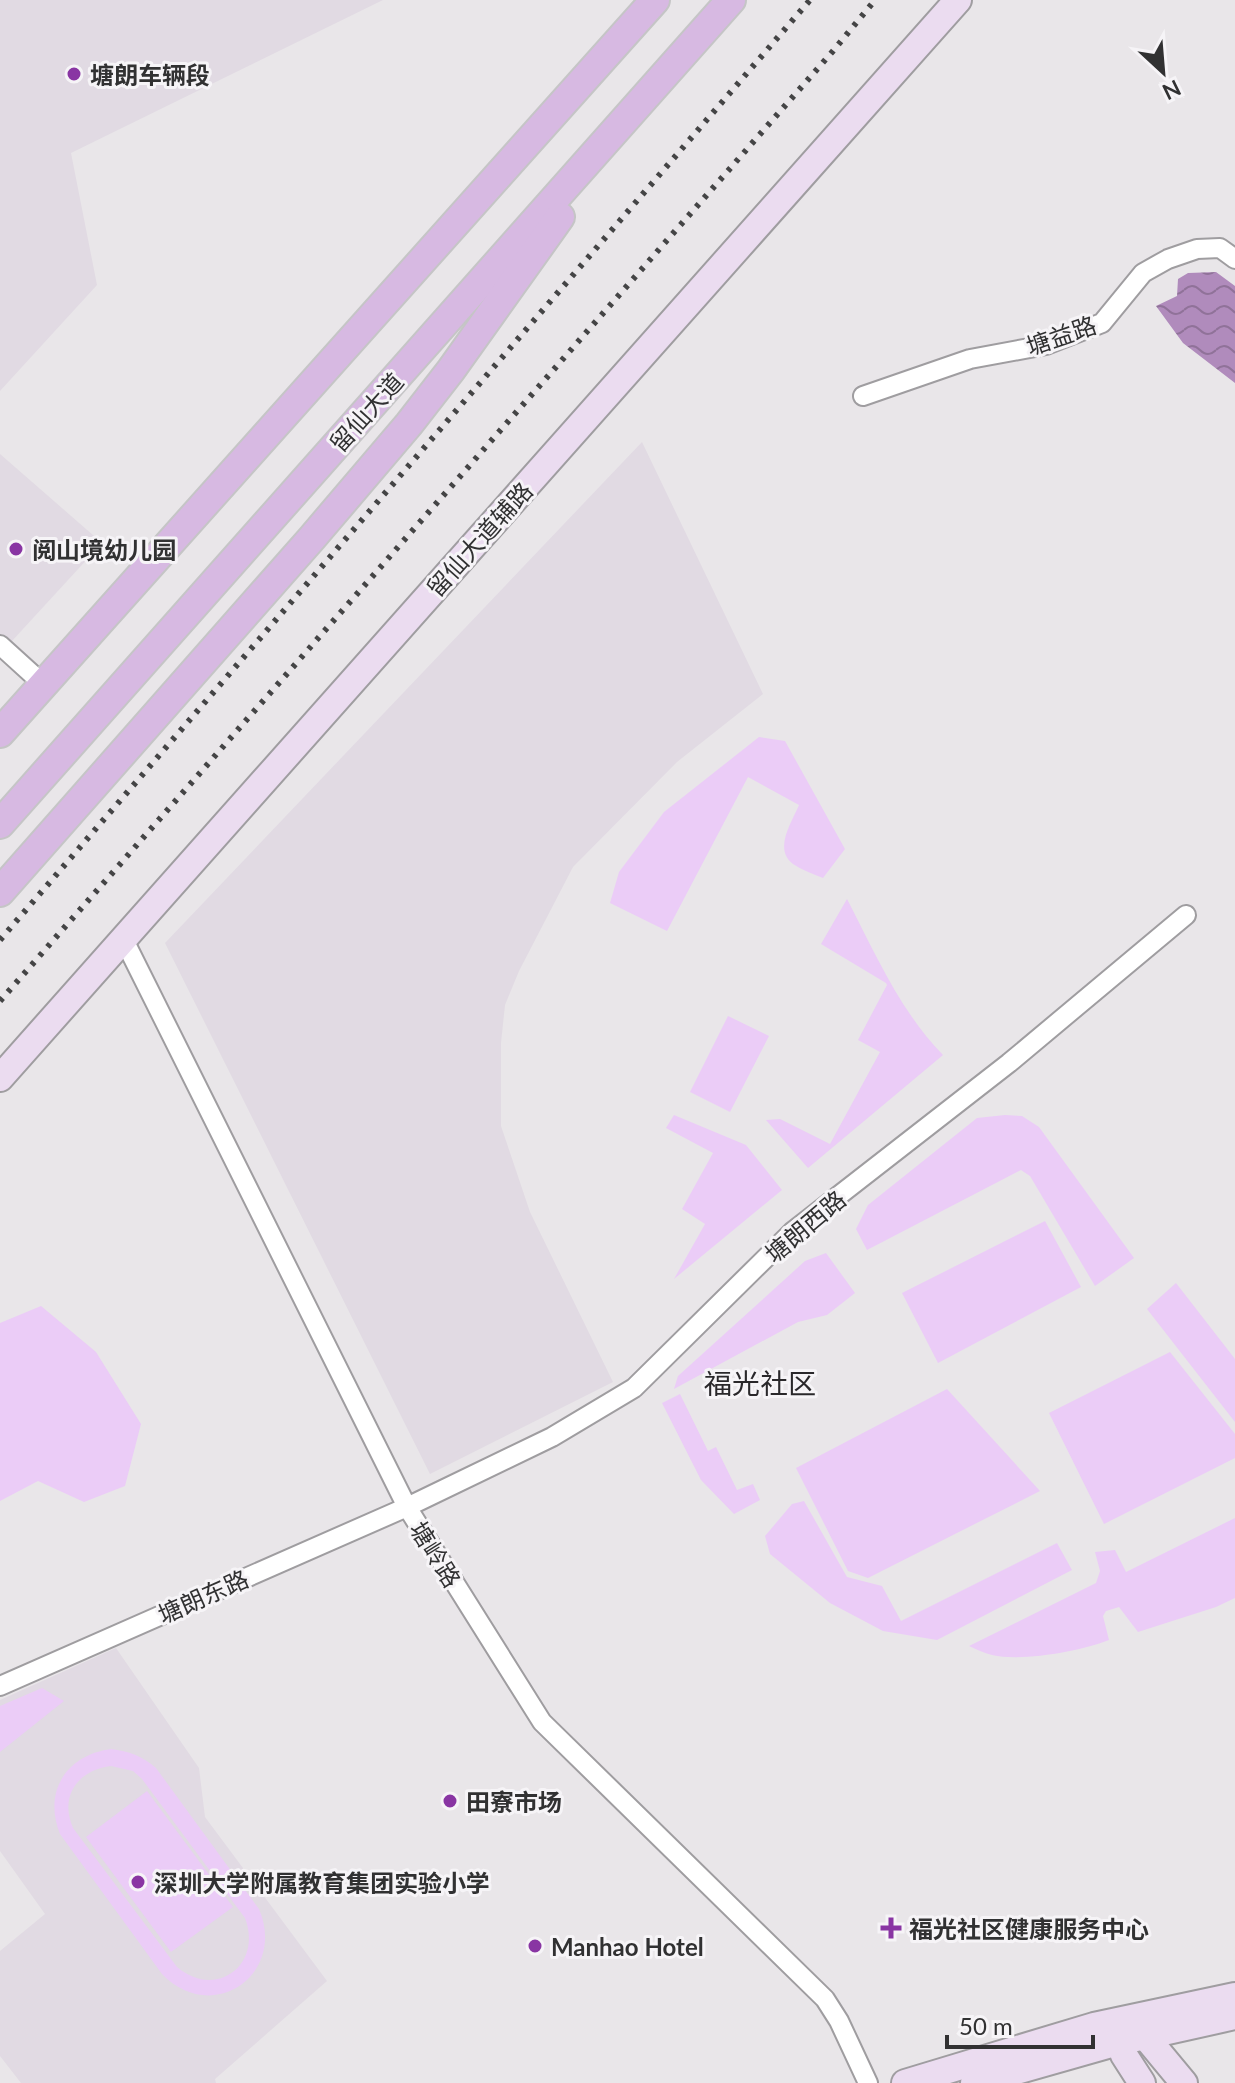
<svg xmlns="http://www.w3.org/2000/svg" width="1235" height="2083" font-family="Lato,'Noto Sans SC',sans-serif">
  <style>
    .built { fill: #e1dae3 }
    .green { fill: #ebccf7; fill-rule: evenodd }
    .water { fill: url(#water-waves) }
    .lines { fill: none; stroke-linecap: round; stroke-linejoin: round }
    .street-casing { stroke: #9f9da0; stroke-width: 22 }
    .secondary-casing { stroke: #9f9da0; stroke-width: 30 }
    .primary-casing { stroke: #c5c5c6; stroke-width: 32 }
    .street { stroke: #fff; stroke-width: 18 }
    .secondary { stroke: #ebdcf0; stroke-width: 26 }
    .primary { stroke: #d7b9e2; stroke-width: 28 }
    .rail { stroke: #444445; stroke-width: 6; stroke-dasharray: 4 8; stroke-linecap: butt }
    .poi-dot { fill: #8935a3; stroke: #f6f4f7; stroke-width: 3 }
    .labels { text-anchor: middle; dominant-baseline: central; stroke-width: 6; stroke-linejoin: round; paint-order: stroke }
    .poi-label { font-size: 24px; font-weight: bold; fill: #313132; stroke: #f6f4f7; text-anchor: start }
    .street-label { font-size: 24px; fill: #313132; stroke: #f6f4f7 }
    .quarter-label { font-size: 28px; fill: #2a282b; stroke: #f6f4f7 }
  </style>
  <defs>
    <pattern id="water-waves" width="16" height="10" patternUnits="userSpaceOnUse" patternTransform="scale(2)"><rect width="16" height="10" fill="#b08bbc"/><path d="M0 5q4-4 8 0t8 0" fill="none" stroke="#907299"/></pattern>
  </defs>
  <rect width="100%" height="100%" fill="#e9e6e9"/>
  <!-- built -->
  <g class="built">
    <polygon points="0,0 383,0 71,153 97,285 0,391"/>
    <polygon points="642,442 763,694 677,762 573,867 519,971 505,1005 501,1043 501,1126 530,1212 613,1382 430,1474 165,943"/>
    <polygon points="0,454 102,543 0,654"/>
    <polygon points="116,1648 199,1768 205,1817 327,1981 215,2079 216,2083 21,2083 0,2056 0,1951 45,1914 0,1851 0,1700"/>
  </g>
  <!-- green -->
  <g class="green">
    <path d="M759,737L785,741L845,849L823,878C813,874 802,870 793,864C773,849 792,822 799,805L748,777L667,931L610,903L619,872L664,812Z"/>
    <path d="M847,899C875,953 900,1011 943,1055L808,1168L766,1120L780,1119L830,1144L880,1052L858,1040L887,985L886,983L821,944Z"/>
    <polygon points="728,1016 769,1036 730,1112 690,1092"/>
    <polygon points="674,1115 746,1145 782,1190 674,1279 705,1224 682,1209 713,1153 666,1128"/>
    <polygon points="1005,1115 1022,1116 1039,1127 1134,1258 1095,1286 1030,1176 1021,1170 867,1250 856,1229 868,1205 977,1118"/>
    <polygon points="1045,1221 1081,1287 938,1363 902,1293"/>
    <polygon points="826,1253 855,1293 827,1315 798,1322 674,1389 678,1376 805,1261"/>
    <polygon points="1176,1283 1235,1359 1235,1422 1147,1309"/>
    <polygon points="41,1306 96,1352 141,1424 125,1486 84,1502 38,1481 0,1501 0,1323"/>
    <polygon points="1170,1352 1235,1434 1235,1458 1104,1524 1049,1413"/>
    <polygon points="947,1389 1040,1491 868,1578 848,1571 796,1468"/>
    <polygon points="680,1394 708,1451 716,1447 737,1490 753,1484 760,1500 734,1514 701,1480 662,1403"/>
    <polygon points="804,1501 847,1577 882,1586 901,1621 1057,1543 1072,1570 937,1640 883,1631 830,1603 770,1554 765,1536 792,1504"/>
    <path d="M1235,1518V1598L1216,1607L1138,1632L1119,1607L1106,1611L1103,1616L1109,1640C1081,1651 1022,1662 992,1655C984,1653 976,1649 969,1646L1096,1583L1100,1571L1095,1552L1115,1550L1126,1572Z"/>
    <polygon points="42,1688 64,1701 0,1752 0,1706"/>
    <path d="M111,1749C129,1751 142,1756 156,1768L259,1909C287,1975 212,2026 162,1974L60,1834C43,1792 66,1755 111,1749ZM111,1766L133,1771L142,1779L245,1918C263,1965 216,2000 177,1967L73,1828C59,1796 78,1770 111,1766Z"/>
    <polygon points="147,1791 233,1907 171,1952 86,1837"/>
  </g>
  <!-- water -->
  <polygon class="water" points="1216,272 1235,286 1235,383 1183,343 1156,306 1177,296 1178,279 1188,273"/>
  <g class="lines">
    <defs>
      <g id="street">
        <polyline points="863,396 970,359 1046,345 1102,323 1143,273 1168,259 1197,249 1220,248 1235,259"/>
        <polyline points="0,645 43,684"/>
        <polyline points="124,940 407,1507 542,1722 825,1999 839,2021 868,2083"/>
        <polyline points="0,1686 407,1507 552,1437 634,1388 792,1232 1009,1063 1186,915"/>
      </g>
      <g id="secondary">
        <polyline points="0,1078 958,0"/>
        <polyline points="1135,2024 1184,2083"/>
        <polyline points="1112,2025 1124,2055 1142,2083"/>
        <polyline points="905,2083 1094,2026 1235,1996"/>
        <polyline points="974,2083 1118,2042 1235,2016"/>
      </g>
      <g id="primary">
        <polyline points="0,733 655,0"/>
        <polyline points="0,824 731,0"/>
        <polyline points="0,892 312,538 409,424 451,370 560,217"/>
      </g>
    </defs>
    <!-- street casing -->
    <use href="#street" class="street-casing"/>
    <!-- secondary casing -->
    <use href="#secondary" class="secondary-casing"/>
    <!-- primary casing -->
    <use href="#primary" class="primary-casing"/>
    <!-- street -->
    <use href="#street" class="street"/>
    <!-- secondary -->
    <use href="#secondary" class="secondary"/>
    <!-- primary -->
    <use href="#primary" class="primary"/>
    <!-- rail -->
    <g class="rail">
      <polyline points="0,940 810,0"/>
      <polyline points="0,1001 833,51 875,0"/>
    </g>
  </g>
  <!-- markers -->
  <g class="poi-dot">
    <circle cx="74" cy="74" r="8"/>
    <circle cx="16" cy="549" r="8"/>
    <circle cx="450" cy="1801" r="8"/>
    <circle cx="138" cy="1882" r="8"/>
    <path d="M887 1916h8v8h8v8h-8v8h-8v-8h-8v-8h8z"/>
    <circle cx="535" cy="1946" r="8"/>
  </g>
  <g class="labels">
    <!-- poi labels -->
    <g class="poi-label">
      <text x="90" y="74">塘朗车辆段</text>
      <text x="32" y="549">阅山境幼儿园</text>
      <text x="466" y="1801">田寮市场</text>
      <text x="154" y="1882">深圳大学附属教育集团实验小学</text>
      <text x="909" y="1928">福光社区健康服务中心</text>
      <text x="551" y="1946">Manhao Hotel</text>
    </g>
    <!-- street labels -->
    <g class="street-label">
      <text transform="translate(1061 335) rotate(-19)">塘益路</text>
      <text transform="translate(366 412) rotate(-48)">留仙大道</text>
      <text transform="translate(479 539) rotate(-48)">留仙大道辅路</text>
      <text transform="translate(805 1226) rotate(-40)">塘朗西路</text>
      <text transform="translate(436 1554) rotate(58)">塘岭路</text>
      <text transform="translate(203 1596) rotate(-24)">塘朗东路</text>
    </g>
    <!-- quarter labels -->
    <g class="quarter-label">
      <text x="760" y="1383">福光社区</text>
    </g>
  </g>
  <!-- north arrow -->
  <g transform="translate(1163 72) rotate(154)" stroke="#f6f4f7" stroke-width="6" paint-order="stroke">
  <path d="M0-6L14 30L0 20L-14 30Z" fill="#313132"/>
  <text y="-12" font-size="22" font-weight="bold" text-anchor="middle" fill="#313132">N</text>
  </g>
  <!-- scale -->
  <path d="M947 2035v12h146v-12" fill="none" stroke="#313132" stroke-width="4"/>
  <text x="959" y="2035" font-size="24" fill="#313132" stroke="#f6f4f7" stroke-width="6" paint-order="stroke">50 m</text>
</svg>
